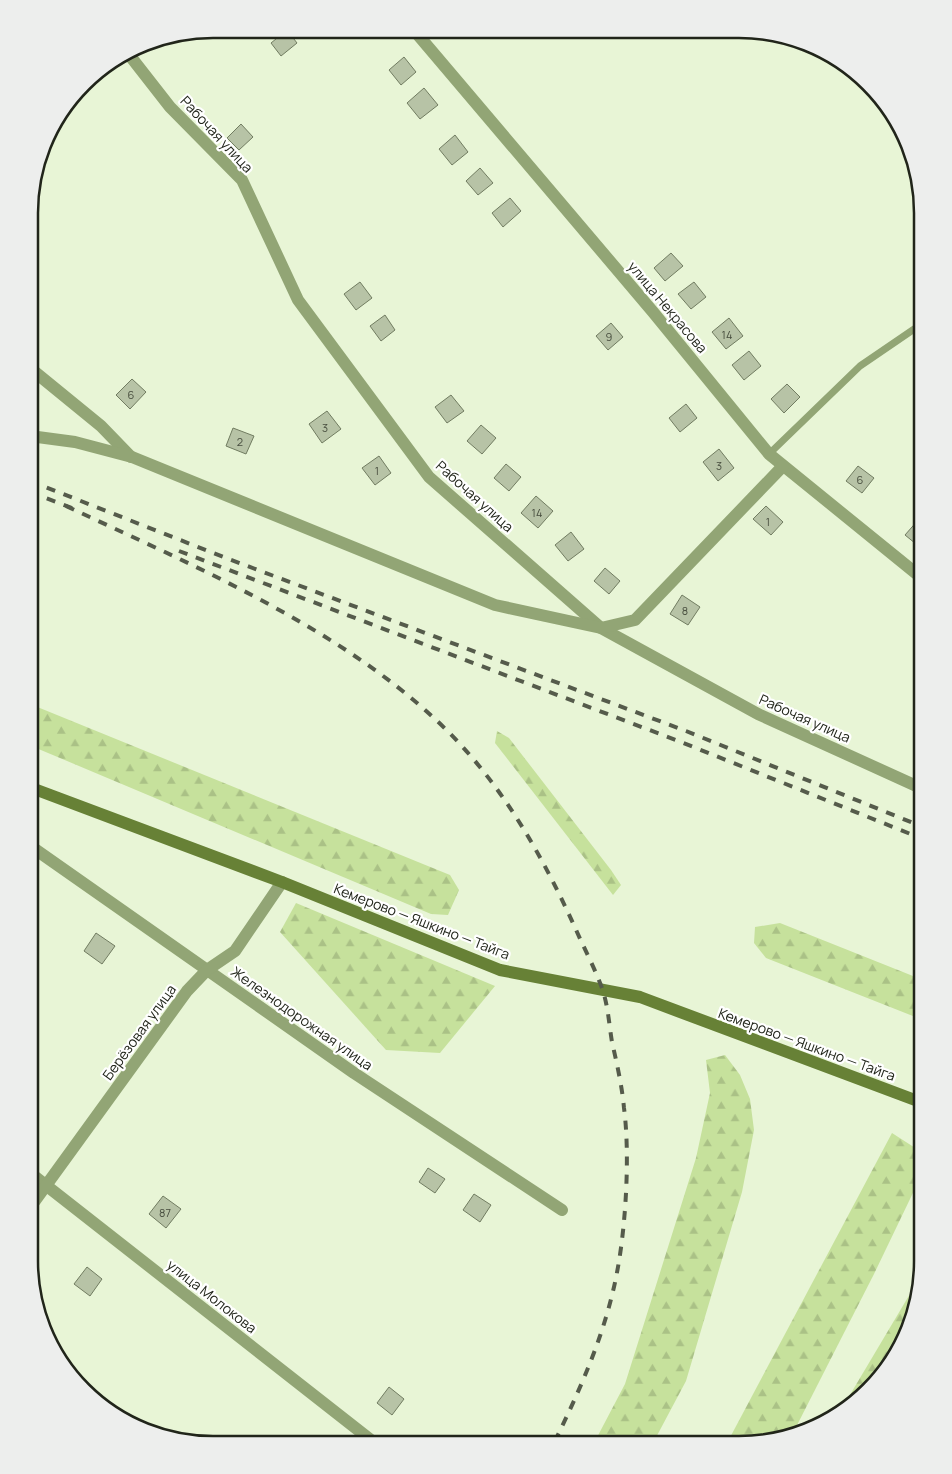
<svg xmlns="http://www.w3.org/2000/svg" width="952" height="1474" font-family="Manrope,sans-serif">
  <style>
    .forest { fill: url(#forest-firs) }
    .building { fill: #b7c3a6; stroke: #717c61 }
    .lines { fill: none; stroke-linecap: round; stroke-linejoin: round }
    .lane { stroke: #92a575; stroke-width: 7 }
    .street { stroke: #92a575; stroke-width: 12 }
    .secondary { stroke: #678136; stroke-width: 12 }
    .rail { stroke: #555b4b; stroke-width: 4; stroke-dasharray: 9 9; stroke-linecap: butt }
    .labels { text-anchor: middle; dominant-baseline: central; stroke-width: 4.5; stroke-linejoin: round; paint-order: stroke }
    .number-label { font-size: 11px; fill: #464c3d }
    .street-label { font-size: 14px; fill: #21251a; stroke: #fff }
    .rim { fill: none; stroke: #21251a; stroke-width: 2.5 }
  </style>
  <defs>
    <pattern id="forest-firs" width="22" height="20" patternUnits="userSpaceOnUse" patternTransform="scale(1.25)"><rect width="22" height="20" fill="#c6e19c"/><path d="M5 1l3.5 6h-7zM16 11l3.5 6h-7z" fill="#aac186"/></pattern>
  </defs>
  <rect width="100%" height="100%" fill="#e8f5d6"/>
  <!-- forest -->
  <g class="forest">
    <polygon points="30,704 450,875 459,890 448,915 431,914 29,745"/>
    <polygon points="497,731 509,738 611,870 621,885 613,895 495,743"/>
    <polygon points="296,903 495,986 440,1053 386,1050 280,932"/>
    <polygon points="780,923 923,980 923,1020 766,958 754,943 755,927"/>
    <polygon points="725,1055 740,1075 750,1099 754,1130 742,1192 686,1381 652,1445 593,1445 625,1384 696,1158 710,1093 706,1060"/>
    <polygon points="892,1133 923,1153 923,1172 874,1274 792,1435 739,1445 726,1445"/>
    <path d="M923,1272C920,1291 916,1315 909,1332C895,1365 869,1397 838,1415Z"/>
  </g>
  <!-- building -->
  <g class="building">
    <polygon points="287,30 297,43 281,56 271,43"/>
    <polygon points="404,57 416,72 401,85 389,70"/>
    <polygon points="424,88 438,105 420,119 407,103"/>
    <polygon points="241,124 253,137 239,150 227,138"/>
    <polygon points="455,135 468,152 452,165 439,149"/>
    <polygon points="480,168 493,183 478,195 466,181"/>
    <polygon points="510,198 521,211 503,227 492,213"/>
    <polygon points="671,253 683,266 665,281 654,268"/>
    <polygon points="360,282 372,298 356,310 344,294"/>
    <polygon points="694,282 706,297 691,309 678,294"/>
    <polygon points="385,315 395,330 381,341 370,326"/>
    <polygon points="729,318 743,336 726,349 712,332"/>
    <polygon points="611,323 623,337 608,350 596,336"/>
    <polygon points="749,351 761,366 744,380 732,365"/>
    <polygon points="132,379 146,392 130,409 116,395"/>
    <polygon points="787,384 800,397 784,413 771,399"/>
    <polygon points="451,395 464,411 447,423 435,407"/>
    <polygon points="686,404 697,418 680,432 669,418"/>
    <polygon points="327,411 341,429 322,443 309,424"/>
    <polygon points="481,425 496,438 482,454 467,441"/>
    <polygon points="233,428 254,436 246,454 226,446"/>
    <polygon points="719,449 734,468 718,481 703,462"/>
    <polygon points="379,456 391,473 375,485 362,468"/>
    <polygon points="506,464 521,477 509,491 494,478"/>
    <polygon points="858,466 874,478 862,493 846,481"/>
    <polygon points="536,496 553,511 538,528 521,513"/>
    <polygon points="766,506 783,522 771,535 753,519"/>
    <polygon points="919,519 923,523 921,548 905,535"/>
    <polygon points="571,532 584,549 568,561 555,545"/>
    <polygon points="605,568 620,581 609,594 594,581"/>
    <polygon points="682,595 700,607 688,625 670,614"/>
    <polygon points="96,933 115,946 102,964 84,951"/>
    <polygon points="428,1168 445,1179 435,1193 419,1182"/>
    <polygon points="474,1194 491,1205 480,1222 463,1210"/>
    <polygon points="163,1196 181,1209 166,1228 149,1214"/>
    <polygon points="87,1267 102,1279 90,1296 74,1284"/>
    <polygon points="389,1387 404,1399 392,1415 377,1403"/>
  </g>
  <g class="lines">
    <!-- lane -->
    <polyline class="lane" points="769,454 860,366 923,323"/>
    <!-- street -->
    <g class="street">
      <polyline points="413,29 653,312 769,454 923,579"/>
      <polyline points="127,52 170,107 242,180 298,300 429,477 601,628 758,714 923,789"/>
      <polyline points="30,368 101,426 131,457"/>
      <polyline points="30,436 75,442 132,457 495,605 601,628 635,620 783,466"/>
      <polyline points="29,845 354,1073 562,1210"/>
      <polyline points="29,1172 376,1444"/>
      <polyline points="29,1209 187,991 207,970 235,951 282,882"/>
    </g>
    <!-- secondary -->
    <polyline class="secondary" points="29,787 282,882 500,970 640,997 923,1103"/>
    <!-- rail -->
    <g class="rail">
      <polyline points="30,481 226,558 686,731 923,827"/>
      <polyline points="30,492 72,508"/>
      <path d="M66,506C190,564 334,625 435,719C499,778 542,854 577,932C585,950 595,969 602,988C608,1005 609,1024 612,1042C617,1064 622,1086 624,1108C630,1154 626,1222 618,1267C607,1330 581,1388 553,1445"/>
      <polyline points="179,551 681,742 923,839"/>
    </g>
  </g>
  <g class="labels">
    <!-- number labels -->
    <g class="number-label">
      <text x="727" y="334">14</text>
      <text x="609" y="336">9</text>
      <text x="131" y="394">6</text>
      <text x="325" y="427">3</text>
      <text x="240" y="441">2</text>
      <text x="719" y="465">3</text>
      <text x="377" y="470">1</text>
      <text x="860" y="479">6</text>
      <text x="537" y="512">14</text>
      <text x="768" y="521">1</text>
      <text x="685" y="610">8</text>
      <text x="165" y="1212">87</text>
    </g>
    <!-- street labels -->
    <g class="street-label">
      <text transform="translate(217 134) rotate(47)">Рабочая улица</text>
      <text transform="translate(668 307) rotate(50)">улица Некрасова</text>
      <text transform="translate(475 496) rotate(42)">Рабочая улица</text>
      <text transform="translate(805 718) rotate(24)">Рабочая улица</text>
      <text transform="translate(422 921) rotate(21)">Кемерово — Яшкино — Тайга</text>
      <text transform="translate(302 1018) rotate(35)">Железнодорожная улица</text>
      <text transform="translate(139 1032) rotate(-54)">Берёзовая улица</text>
      <text transform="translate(807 1044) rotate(20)">Кемерово — Яшкино — Тайга</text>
      <text transform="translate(212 1296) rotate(38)">улица Молокова</text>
    </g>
  </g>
  <!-- crop -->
  <path d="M0 0H952V1474H0ZM213 38H739A175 175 0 0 1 914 213V1261A175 175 0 0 1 739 1436H213A175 175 0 0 1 38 1261V213A175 175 0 0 1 213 38Z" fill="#edeeed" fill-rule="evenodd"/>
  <path class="rim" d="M213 38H739A175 175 0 0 1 914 213V1261A175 175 0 0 1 739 1436H213A175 175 0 0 1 38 1261V213A175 175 0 0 1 213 38Z"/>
</svg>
